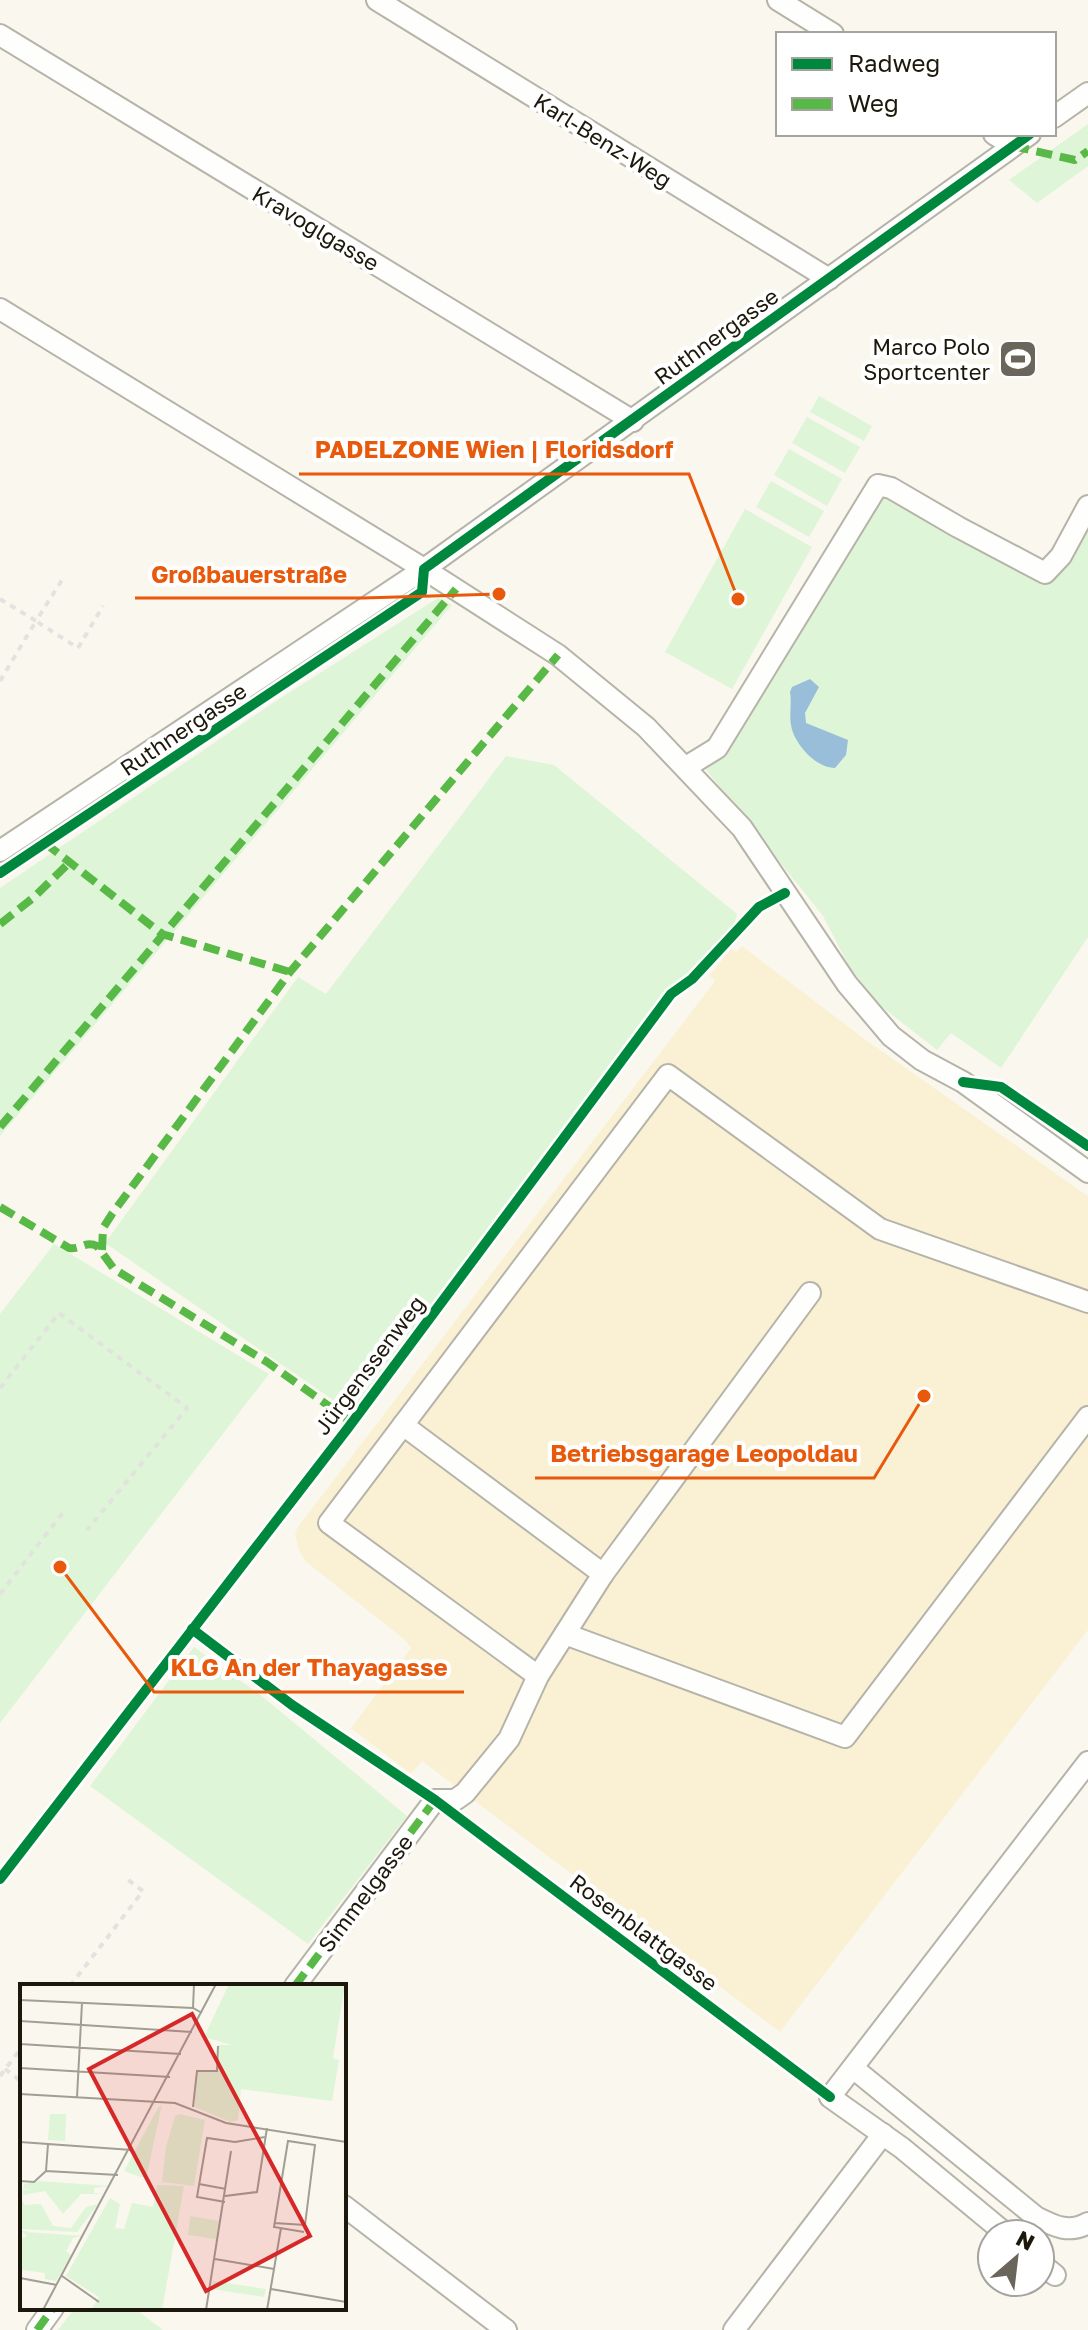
<svg xmlns="http://www.w3.org/2000/svg" width="1088" height="2330" font-family="'Golos Text',sans-serif">
  <style>
    .built { fill: #faf1d5 }
    .green { fill: #def5d7 }
    .water { fill: #99beda }
    .lines { fill: none; stroke-linecap: round; stroke-linejoin: round }
    .minor-casing { stroke: #b6b3a9; stroke-width: 24 }
    .path { stroke: #e2e2df; stroke-width: 4; stroke-dasharray: 6 6; stroke-linecap: butt }
    .minor { stroke: #fefefd; stroke-width: 20 }
    .quiet { stroke: #58b947; stroke-width: 8; stroke-dasharray: 16 8; stroke-linecap: butt }
    .cycleway-casing { stroke: #fff; stroke-width: 15 }
    .cycleway { stroke: #00873e; stroke-width: 10 }
    .labels { text-anchor: middle; dominant-baseline: central; stroke-width: 8; stroke-linejoin: round; paint-order: stroke }
    .street-label { font-size: 22px; fill: #1c180b; stroke: #fff }
    .poi-label { font-size: 22px; fill: #1c180b; stroke: #fff; text-anchor: end }
    .inset-road { fill: none; stroke: #a19e94; stroke-width: 2 }
    .view { fill: #d62828; fill-opacity: 0.15; stroke: #d62828; stroke-width: 4 }
    .inset-edge { fill: none; stroke: #1c180b; stroke-width: 4 }
    .leader { fill: none; stroke: #e8590c; stroke-width: 3 }
    .callout-dot { fill: #e8590c; stroke: #fff; stroke-width: 3 }
    .callout-label { font-size: 24px; text-anchor: middle; font-weight: bold; fill: #e8590c; stroke: #fff; stroke-width: 8; stroke-linejoin: round; paint-order: stroke }
  </style>
  <rect width="100%" height="100%" fill="#faf7ef"/>
  <!-- built -->
  <polygon class="built" points="742,946 866,1040 1088,1196 1088,1630 780,2032 422,1761 411,1774 351,1728 411,1648 405,1640 305,1561 299,1550 295,1535 297,1528 715,981 709,976 731,949 736,952"/>
  <!-- green -->
  <g class="green">
    <polygon points="1088,124 1088,166 1037,203 1009,180"/>
    <polygon points="819,396 872,426 864,441 810,412"/>
    <polygon points="807,417 860,447 845,473 792,443"/>
    <polygon points="789,449 842,479 827,506 774,475"/>
    <polygon points="771,481 824,511 809,537 756,507"/>
    <polygon points="877,488 1031,575 1088,524 1088,937 1001,1068 951,1033 937,1050 877,1003 848,964 823,916 703,766"/>
    <polygon points="745,509 812,547 732,689 665,652"/>
    <polygon points="438,598 452,605 0,1136 0,888 279,699"/>
    <polygon points="506,756 554,765 737,914 734,926 691,975 669,987 352,1413 105,1243 298,977 326,994"/>
    <polygon points="54,1244 269,1374 0,1723 0,1314"/>
    <polygon points="194,1647 263,1697 407,1816 308,1944 90,1786"/>
    <polygon points="75,2308 134,2308 163,2330 58,2330"/>
  </g>
  <!-- water -->
  <path class="water" d="M810,679L819,687L805,713L806,723L848,740L846,755L835,768C816,768 794,744 791,725C789,714 792,704 790,692L792,687Z"/>
  <g class="lines">
    <defs>
      <g id="minor">
        <polyline points="377,0 829,279"/>
        <polyline points="778,0 833,34"/>
        <polyline points="0,35 633,421"/>
        <polyline points="1054,117 1088,93"/>
        <polyline points="994,134 1013,146"/>
        <polyline points="0,309 424,569 558,655 646,727 742,828 847,984 891,1036 922,1060 963,1082 1088,1172"/>
        <polyline points="686,767 717,748 878,485 891,488 958,527 1045,573 1061,556 1088,506"/>
        <polyline points="0,851 424,569 1030,134"/>
        <polyline points="403,1425 603,1574"/>
        <polyline points="565,1634 845,1737 1088,1417"/>
        <polyline points="538,1676 329,1523 668,1075 880,1229 1088,1302"/>
        <polyline points="295,1986 435,1800 455,1800 465,1793 509,1739 538,1676 603,1574 810,1293"/>
        <path d="M853,2068L1036,2217C1054,2226 1069,2234 1088,2223"/>
        <polyline points="344,2206 506,2330"/>
        <polyline points="1006,2234 902,2148 830,2097 1088,1762"/>
        <polyline points="1040,2263 1055,2275"/>
        <polyline points="37,2330 53,2308"/>
        <polyline points="734,2330 883,2134"/>
      </g>
    </defs>
    <!-- minor casing -->
    <use href="#minor" class="minor-casing"/>
    <!-- path -->
    <g class="path">
      <polyline points="0,599 36,621 64,577"/>
      <polyline points="0,681 36,621 78,648 103,606"/>
      <polyline points="0,1388 59,1313 187,1408 87,1530"/>
      <polyline points="0,1594 65,1510"/>
      <polyline points="70,1986 143,1891 124,1877"/>
      <polyline points="5,2069 22,2082"/>
      <polyline points="0,2076 22,2047"/>
    </g>
    <!-- minor -->
    <use href="#minor" class="minor"/>
    <!-- quiet -->
    <g class="quiet">
      <polyline points="1013,146 1075,160 1088,151"/>
      <polyline points="45,843 162,934 290,972"/>
      <polyline points="0,924 33,898 70,862"/>
      <polyline points="0,1127 456,589"/>
      <path d="M0,1207L69,1248C80,1250 86,1240 97,1246L114,1269L267,1362L347,1419L348,1428"/>
      <polyline points="102,1250 103,1228 112,1214 290,972 558,655"/>
      <polyline points="295,1986 435,1800"/>
      <polyline points="37,2330 53,2308"/>
    </g>
    <defs>
      <g id="cycleway">
        <polyline points="0,873 422,592 424,569 1030,134"/>
        <polyline points="963,1082 1001,1087 1088,1146"/>
        <polyline points="192,1629 292,1705 435,1800 830,2097"/>
        <polyline points="0,1879 348,1428 671,994 692,979 759,907 785,893"/>
      </g>
    </defs>
    <!-- cycleway casing -->
    <use href="#cycleway" class="cycleway-casing"/>
    <!-- cycleway -->
    <use href="#cycleway" class="cycleway"/>
  </g>
  <!-- icons -->
  <defs>
    <symbol id="stadium-square" viewBox="-11 -11 22 22"><rect x="-9" y="-9" width="18" height="18" rx="4" fill="#6a665b" stroke="#fff"/><path d="M0-5a6.5 5 0 1 0 0 10a6.5 5 0 1 0 0-10ZM-3.5-1.8h7v3.6h-7Z" fill="#fff"/></symbol>
  </defs>
  <g fill-rule="evenodd">
    <use href="#stadium-square" x="996" y="337" width="44" height="44"/>
  </g>
  <g class="labels">
    <!-- street labels -->
    <g class="street-label">
      <text transform="translate(603 140) rotate(32)">Karl-Benz-Weg</text>
      <text transform="translate(316 228) rotate(31)">Kravoglgasse</text>
      <text transform="translate(716 336) rotate(-36)">Ruthnergasse</text>
      <text transform="translate(183 729) rotate(-34)">Ruthnergasse</text>
      <text transform="translate(369 1365) rotate(-53)">Jürgenssenweg</text>
      <text transform="translate(365 1893) rotate(-53)">Simmelgasse</text>
      <text transform="translate(644 1932) rotate(37)">Rosenblattgasse</text>
    </g>
    <!-- poi labels -->
    <g class="poi-label">
      <text x="990" y="346">Marco Polo<tspan x="990" dy="25">Sportcenter</tspan></text>
    </g>
  </g>
  <!-- overview -->
  <g transform="translate(20 1984)">
    <rect width="326" height="326" fill="#faf7ef"/>
    <path d="M209,0H325L313,74L319,76L312,117L221,105L218,136L211,138L174,123L177,87L196,88L199,61H212L184,53ZM142,120L126,195L104,187L138,124ZM30,130H46L45,157L28,156ZM160,130L185,136L174,202L142,198L146,163L155,132ZM20,197L89,202L74,204V209L84,210H61L43,230L25,207L3,211V206H13L3,205L4,200ZM137,201L164,202L142,326H71L79,313L46,292L90,214L100,220L95,244L104,245L112,219L133,223ZM2,216L5,221L21,220L33,242L51,244L66,223L78,220L57,248L1,245ZM170,232L199,237L196,255L168,251ZM0,246L8,248L63,252L53,254L46,267L51,271L36,297L25,295V289L3,286L1,292L0,255L7,252ZM193,297L246,305L244,313L192,305Z" fill="#def5d7"/>
    <path class="inset-road" d="M0,16L173,24L182,29M173,24L174,0M0,37L172,48M0,60L161,70M0,84L150,93M0,110L155,119L206,139L326,158M57,113L62,19M173,123L177,87H197L198,62M0,158L112,166M26,187L98,191M26,187L28,160M0,197L14,198L26,187M179,200L206,205M205,212L237,208L247,144M205,218L177,213L187,154L215,158L245,153M254,239L285,241L295,161L268,157L254,243L284,248M195,275L254,285M42,292L79,318M0,294L37,301M251,305L326,318M23,326L196,0M186,326L211,167M247,326L261,244"/>
    <path class="view" d="M172,30L290,252L186,307L69,85Z"/>
    <rect width="326" height="326" class="inset-edge"/>
  </g>
  <!-- callouts -->
  <path class="leader" d="M738 599L689 474H299M499 594L363 598H135M924 1396L874 1478H535M60 1567L154 1692H464"/>
  <g class="callout-dot">
    <circle cx="738" cy="599" r="8"/>
    <circle cx="499" cy="594" r="8"/>
    <circle cx="924" cy="1396" r="8"/>
    <circle cx="60" cy="1567" r="8"/>
  </g>
  <g class="callout-label">
    <text x="494" y="458">PADELZONE Wien | Floridsdorf</text>
    <text x="249" y="583">Großbauerstraße</text>
    <text x="704" y="1462">Betriebsgarage Leopoldau</text>
    <text x="309" y="1676">KLG An der Thayagasse</text>
  </g>
  <!-- legend -->
  <rect x="776" y="32" width="280" height="104" fill="#ffffff" stroke="#a4a39d" stroke-width="2"/>
  <rect x="792" y="58" width="40" height="12" fill="#00873e" stroke="#a4a39d" stroke-width="2"/>
  <text x="848" y="72" font-size="24" fill="#1c180b">Radweg</text>
  <rect x="792" y="98" width="40" height="12" fill="#58b947" stroke="#a4a39d" stroke-width="2"/>
  <text x="848" y="112" font-size="24" fill="#1c180b">Weg</text>
  <!-- north arrow -->
  <g transform="translate(1016 2258) rotate(28)"><circle r="38" fill="#ffffff" stroke="#a4a39d" stroke-width="2"/>
  <path d="M0-6L14 30L0 20L-14 30Z" fill="#6a665b"/>
  <text y="-12" font-size="22" font-weight="bold" text-anchor="middle" fill="#1c180b">N</text>
  </g>
</svg>
